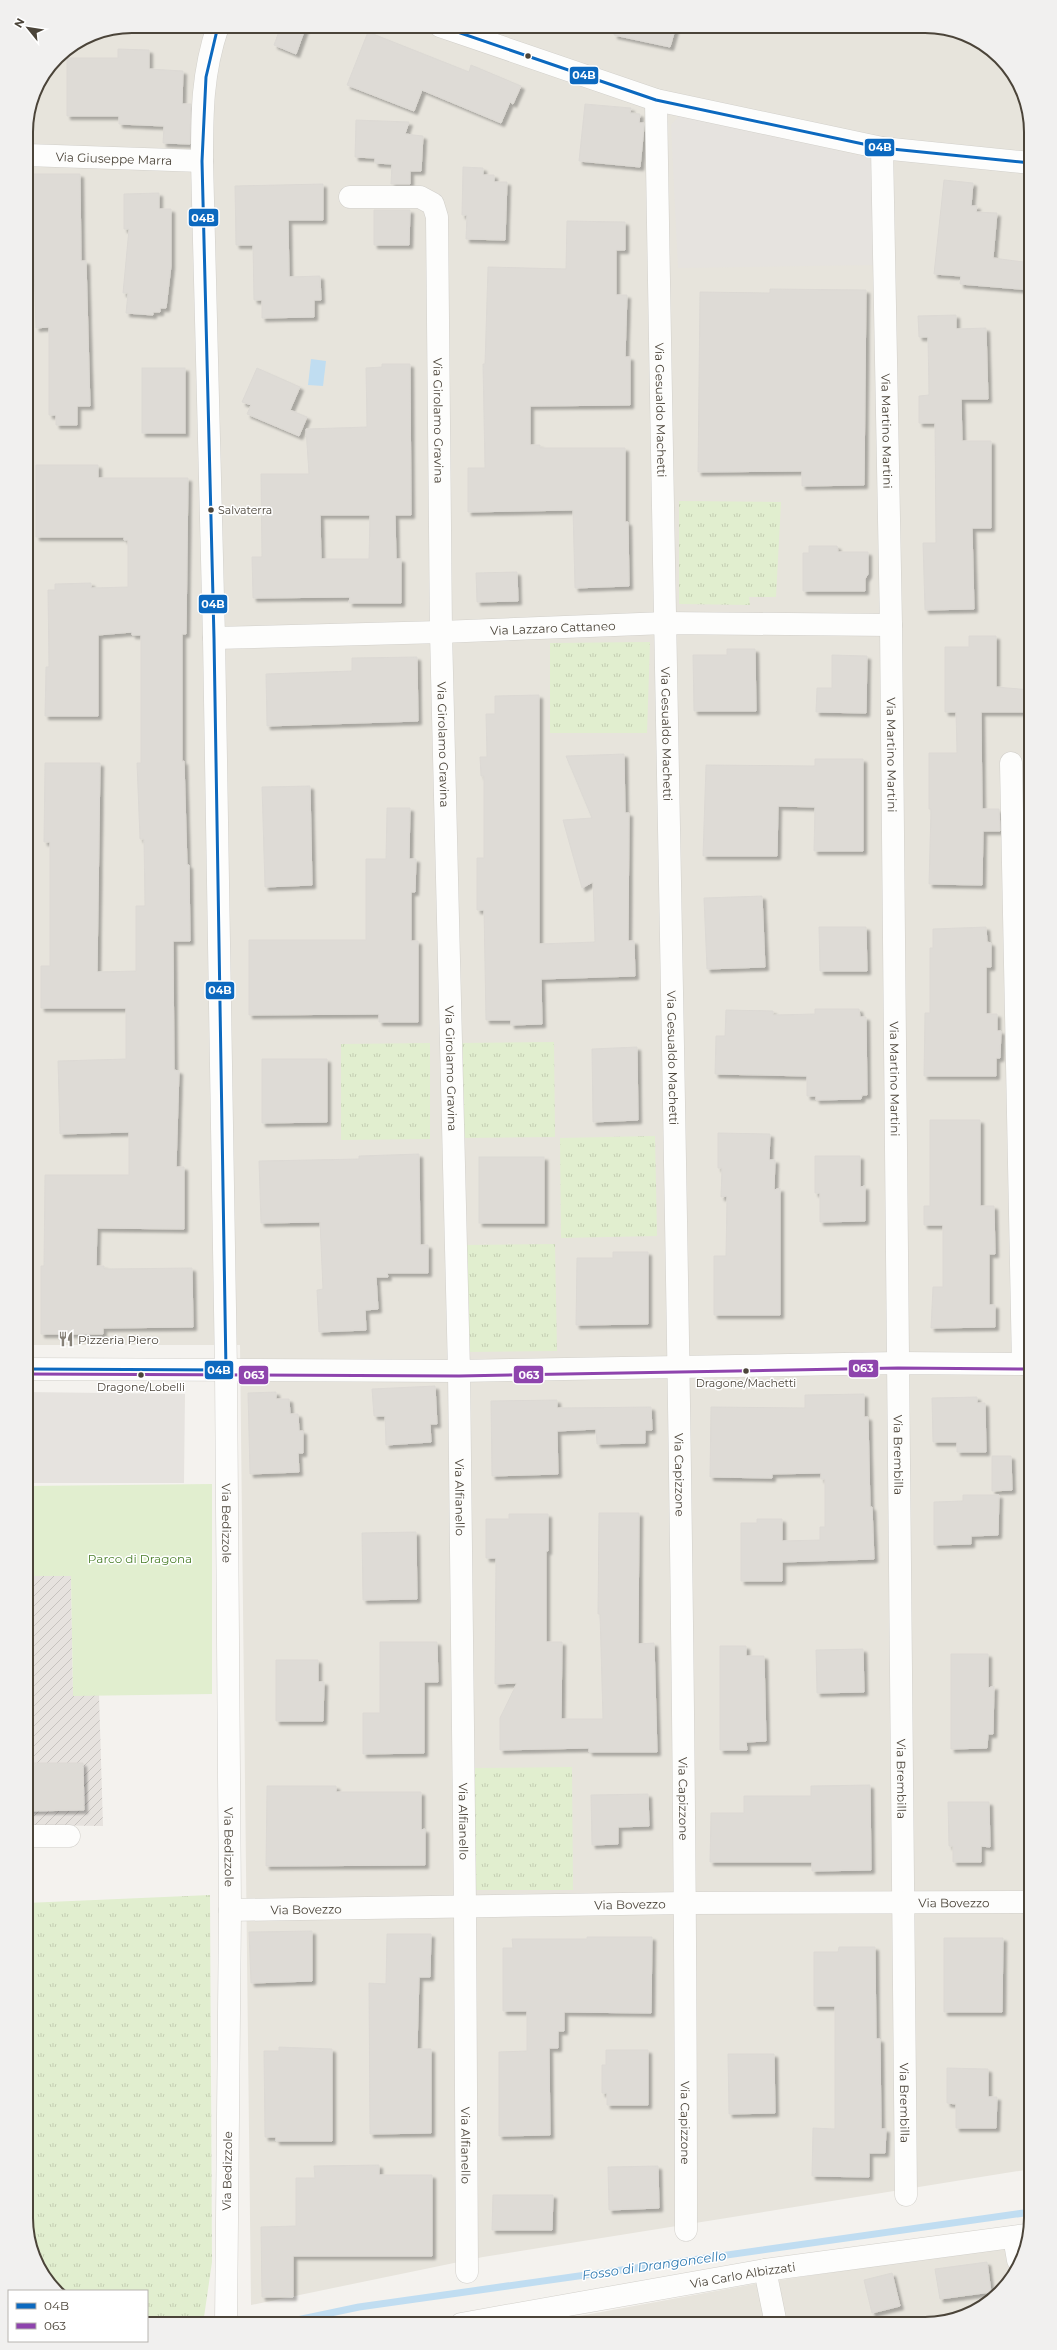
<svg xmlns="http://www.w3.org/2000/svg" width="1057" height="2350" font-family="Montserrat,sans-serif">
  <style>
    .residential { fill: #e7e4dc }
    .industrial { fill: url(#industrial-furrows) }
    .grass { fill: url(#grass-tufts) }
    .park { fill: #e1eecf }
    .parking { fill: #e6e3df }
    .water { fill: #c0ddf1 }
    .lines { fill: none; stroke-linecap: round; stroke-linejoin: round }
    .stream { stroke: #c0ddf1; stroke-width: 7 }
    .building { fill: #dedbd6; stroke: #dcd9d4; fill-rule: evenodd; filter: url(#shadow) }
    .minor-casing { stroke: #d2d0cb; stroke-width: 23 }
    .minor { stroke: #fdfdfc; stroke-width: 22 }
    .bus-1-casing { stroke: #fff; stroke-width: 6 }
    .bus-2-casing { stroke: #fff; stroke-width: 6 }
    .bus-1 { stroke: #0c69bf; stroke-width: 3 }
    .bus-2 { stroke: #8e44ad; stroke-width: 3 }
    .bus-dot { fill: #4b4439; stroke: #fff; stroke-width: 1.5 }
    .labels { text-anchor: middle; dominant-baseline: central; stroke-width: 3; stroke-linejoin: round; paint-order: stroke }
    .bus-label { font-size: 11px; fill: #4b4439; stroke: #fff }
    .street-label { font-size: 12px; fill: #4b4439; stroke: #fff }
    .poi-label { font-size: 12px; fill: #4b4439; stroke: #fff; text-anchor: start }
    .park-label { font-size: 12px; fill: #4a7f2a; stroke: #fff }
    .water-label { font-size: 13px; font-style: italic; fill: #2e7ab2; stroke: #fff }
    .rim { fill: none; stroke: #4b4439; stroke-width: 2 }
    .line-badge { stroke: #fff; stroke-width: 1.5 }
    .badge-label { font-size: 11px; text-anchor: middle; font-weight: bold; fill: #fff }
  </style>
  <defs>
    <pattern id="industrial-furrows" width="10" height="10" patternUnits="userSpaceOnUse"><rect width="10" height="10" fill="#e6e2de"/><path d="M-1 1l2-2M0 10L10 0M9 11l2-2" fill="none" stroke="#c7c3bf"/></pattern>
    <pattern id="grass-tufts" width="24" height="20" patternUnits="userSpaceOnUse"><rect width="24" height="20" fill="#e1eecf"/><path d="M3 7l-1-3M5 7V3M7 7l1-3M15 17l-1-3M17 17v-4M19 17l1-3" fill="none" stroke="#c3cdb2"/></pattern>
    <filter id="shadow"><feDropShadow dx="3.5" dy="3.5" stdDeviation="1" flood-color="#0004"/></filter>
  </defs>
  <rect width="100%" height="100%" fill="#f4f2ee"/>
  <!-- residential -->
  <g class="residential">
    <polygon points="132,26 932,26 989,48 1025,98 1031,132 1031,2169 483,2257 251,2305 240,1345 26,1345 26,125 34,91 57,57 92,34"/>
    <polygon points="1023,2244 1013,2277 990,2302 959,2318 925,2324 536,2324 754,2284"/>
  </g>
  <!-- industrial -->
  <polygon class="industrial" points="26,1576 71,1576 73,1695 99,1695 103,1826 26,1825"/>
  <!-- grass -->
  <g class="grass">
    <polygon points="679,501 781,502 776,597 749,597 750,605 679,604"/>
    <polygon points="650,642 647,733 550,733 550,643"/>
    <polygon points="554,1042 555,1137 460,1138 459,1043"/>
    <polygon points="430,1043 430,1139 341,1140 341,1044"/>
    <polygon points="655,1136 657,1236 561,1238 560,1138"/>
    <polygon points="555,1244 557,1351 465,1352 464,1245"/>
    <polygon points="572,1767 573,1890 475,1890 475,1768"/>
    <polygon points="210,1895 212,2262 203,2324 147,2324 147,2291 59,2291 32,2252 26,2218 26,1903"/>
  </g>
  <!-- park -->
  <polygon class="park" points="212,1484 212,1694 73,1696 71,1576 26,1576 26,1486"/>
  <!-- parking -->
  <g class="parking">
    <polygon points="687,114 869,158 873,167 874,265 678,268 671,125 679,116"/>
    <polygon points="26,1392 185,1394 184,1483 26,1483"/>
  </g>
  <!-- water -->
  <polygon class="water" points="311,359 326,361 323,386 308,385"/>
  <g class="lines">
    <!-- stream -->
    <polyline class="stream" points="278,2324 359,2307 1031,2212"/>
  </g>
  <!-- building -->
  <g class="building">
    <polygon points="281,26 306,26 296,54 274,45"/>
    <polygon points="615,26 676,26 670,47 614,35"/>
    <polygon points="368,32 469,72 471,65 521,86 513,104 510,102 501,123 422,90 414,111 347,85"/>
    <polygon points="118,49 149,50 149,69 183,71 182,104 191,104 190,144 163,143 164,126 119,124 119,116 67,116 67,58 118,58"/>
    <polygon points="585,104 631,108 630,113 640,114 639,123 644,123 644,127 640,167 579,161"/>
    <polygon points="356,120 409,122 405,134 423,136 421,171 410,171 410,184 391,184 392,164 375,163 375,158 355,157"/>
    <polygon points="463,167 483,168 483,175 494,175 494,182 507,182 505,240 466,239 467,215 462,215"/>
    <polygon points="31,174 80,174 81,261 86,261 90,406 77,406 77,425 56,425 56,415 49,415 49,327 36,328"/>
    <polygon points="944,180 973,183 971,206 977,206 976,212 997,213 993,258 1031,263 1031,290 960,284 961,276 934,274"/>
    <polygon points="323,184 323,220 288,220 289,277 320,276 321,300 314,300 314,317 262,318 262,300 254,300 253,245 236,245 235,186"/>
    <polygon points="159,193 159,209 171,209 171,266 166,308 160,308 160,312 153,312 153,315 126,313 128,293 123,293 129,229 124,229 124,194"/>
    <polygon points="374,210 410,210 409,245 374,245"/>
    <polygon points="567,221 625,222 625,250 616,250 616,295 627,295 625,357 630,357 630,405 530,406 530,445 540,445 540,448 625,448 625,522 628,522 629,586 575,588 573,510 468,512 468,468 485,468 483,364 485,364 488,267 566,269"/>
    <polygon points="770,289 866,290 864,485 802,486 802,471 698,472 700,292 770,293"/>
    <polygon points="956,315 956,329 986,328 988,399 961,399 962,441 991,441 991,528 972,528 974,609 925,610 923,543 936,543 935,423 919,423 919,396 929,395 928,337 919,337 918,316"/>
    <path d="M382,364H410L411,515H395L396,559H401V603H349L350,597L253,598L252,557H262L261,474H309L306,429L367,427L366,368L382,367ZM320,515H370L369,559H321Z"/>
    <rect x="142" y="368" width="43" height="65"/>
    <polygon points="257,368 300,387 290,410 307,417 299,436 247,414 251,405 242,402"/>
    <polygon points="36,465 98,465 98,478 188,478 186,634 182,634 182,762 184,761 187,865 189,865 190,941 173,941 174,1070 179,1071 176,1167 184,1167 184,1229 97,1228 96,1266 104,1266 104,1269 192,1268 193,1327 103,1328 103,1334 41,1334 41,1266 44,1266 45,1175 129,1175 129,1132 60,1134 58,1061 126,1059 126,1008 41,1008 41,966 50,966 50,842 44,842 45,763 100,763 97,972 136,971 136,906 145,906 144,839 140,839 137,763 141,763 141,635 132,635 132,632 98,635 98,716 45,716 46,667 49,667 48,590 55,590 55,584 91,583 91,588 128,587 128,540 124,540 124,537 36,537"/>
    <polygon points="809,546 837,546 838,552 868,552 868,574 865,579 865,591 803,591 803,553 809,553"/>
    <polygon points="517,572 518,601 477,602 476,573"/>
    <polygon points="969,636 996,636 996,687 1031,690 1031,712 981,712 982,809 999,809 1000,831 983,831 982,885 929,884 931,809 929,809 929,753 957,753 956,712 945,712 945,647 969,647"/>
    <polygon points="727,649 755,649 756,711 694,711 693,655 727,655"/>
    <polygon points="832,655 867,656 866,713 816,712 817,688 832,688"/>
    <polygon points="417,657 418,721 267,726 266,674 352,671 352,658"/>
    <polygon points="539,695 539,944 595,942 593,882 582,888 563,820 592,818 566,756 624,754 625,813 629,813 628,941 634,941 635,976 541,979 542,1024 511,1025 511,1020 486,1020 484,910 477,910 477,858 484,858 484,776 481,776 480,757 487,757 486,714 495,714 495,696"/>
    <polygon points="815,759 863,759 863,851 814,851 815,807 778,806 777,856 703,856 706,765 815,766"/>
    <polygon points="310,786 312,885 265,887 262,787"/>
    <polygon points="387,808 410,808 409,859 416,859 415,892 411,892 411,941 418,941 418,1022 379,1022 379,1014 249,1015 249,940 366,940 366,859 386,859"/>
    <polygon points="762,896 765,967 707,969 704,898"/>
    <polygon points="819,927 866,927 867,971 820,971"/>
    <polygon points="986,927 987,942 991,943 991,967 986,967 986,1014 997,1014 997,1031 1001,1031 1000,1058 996,1058 996,1076 924,1076 925,1013 930,1013 930,948 933,948 933,929"/>
    <polygon points="815,1009 859,1009 860,1017 866,1017 867,1095 862,1095 861,1099 816,1100 816,1096 807,1096 807,1076 715,1074 716,1036 725,1036 726,1010 773,1011 773,1015 815,1014"/>
    <polygon points="637,1047 638,1120 593,1122 592,1049"/>
    <polygon points="262,1059 327,1059 327,1122 262,1123"/>
    <polygon points="930,1120 980,1120 980,1206 994,1206 995,1254 989,1254 989,1305 995,1305 995,1327 931,1328 933,1287 943,1287 943,1225 924,1225 924,1206 930,1206"/>
    <polygon points="718,1133 770,1134 769,1160 775,1160 774,1190 780,1188 780,1315 714,1315 714,1256 726,1256 727,1196 721,1197 722,1168 718,1168"/>
    <polygon points="419,1154 420,1245 428,1245 428,1273 387,1273 388,1277 376,1277 378,1309 365,1310 366,1330 319,1332 317,1290 323,1289 320,1222 261,1223 259,1161 359,1159 359,1156"/>
    <polygon points="815,1156 860,1156 860,1187 865,1186 865,1221 820,1222 820,1193 815,1193"/>
    <rect x="479" y="1157" width="65" height="66"/>
    <polygon points="613,1252 648,1252 648,1324 576,1325 577,1258 613,1258"/>
    <polygon points="435,1386 437,1424 430,1424 431,1442 386,1445 385,1416 374,1416 372,1389"/>
    <polygon points="276,1392 276,1399 289,1399 290,1414 298,1414 299,1431 303,1431 303,1453 298,1453 299,1472 250,1474 248,1393"/>
    <polygon points="864,1394 864,1417 868,1417 870,1507 872,1507 874,1559 782,1562 782,1581 741,1581 741,1523 757,1523 757,1519 782,1519 782,1541 820,1540 820,1527 825,1527 825,1479 821,1479 821,1473 772,1474 772,1478 710,1477 711,1407 805,1408 805,1395"/>
    <polygon points="977,1397 977,1403 985,1403 986,1452 957,1452 957,1442 933,1442 932,1398"/>
    <polygon points="557,1400 557,1408 651,1407 652,1430 645,1430 645,1443 597,1444 596,1429 557,1431 558,1474 492,1476 491,1401"/>
    <polygon points="992,1456 1011,1456 1012,1490 992,1491"/>
    <polygon points="963,1495 999,1495 998,1535 971,1536 971,1544 934,1545 934,1502 963,1501"/>
    <polygon points="599,1513 639,1513 638,1644 654,1643 657,1752 589,1752 589,1748 500,1750 500,1718 517,1683 495,1684 496,1558 486,1558 486,1519 509,1519 509,1514 548,1514 548,1551 546,1551 546,1642 562,1642 561,1719 603,1719 600,1614 598,1614"/>
    <polygon points="416,1532 417,1599 363,1600 362,1533"/>
    <polygon points="380,1642 437,1642 438,1682 424,1682 424,1753 363,1754 363,1713 380,1713"/>
    <polygon points="720,1646 746,1646 746,1656 764,1656 766,1741 746,1742 747,1750 720,1750"/>
    <polygon points="863,1649 864,1692 817,1693 816,1650"/>
    <polygon points="951,1654 988,1654 988,1688 994,1686 993,1734 988,1734 987,1748 951,1749"/>
    <polygon points="276,1660 318,1660 318,1682 324,1682 323,1721 276,1721"/>
    <polygon points="26,1763 83,1763 84,1810 26,1811"/>
    <polygon points="870,1785 871,1870 812,1871 812,1862 710,1862 711,1813 744,1813 744,1796 811,1796 811,1786"/>
    <polygon points="267,1786 336,1786 336,1792 421,1792 421,1830 425,1829 425,1865 266,1866"/>
    <polygon points="648,1794 649,1826 618,1827 618,1844 592,1845 591,1795"/>
    <polygon points="948,1802 989,1802 990,1847 981,1846 981,1862 953,1862 953,1846 949,1846"/>
    <polygon points="312,1931 312,1981 251,1983 249,1932"/>
    <polygon points="387,1934 431,1934 430,1977 419,1977 417,2049 431,2049 431,2133 370,2134 369,1983 386,1984"/>
    <polygon points="587,1937 652,1937 651,2013 564,2012 564,2031 558,2031 558,2048 549,2048 550,2135 499,2136 499,2052 527,2051 527,2011 503,2011 503,1948 513,1948 512,1939 587,1939"/>
    <polygon points="944,1938 1003,1938 1002,2012 944,2012"/>
    <polygon points="839,1947 875,1947 876,2039 880,2039 881,2129 886,2129 885,2153 869,2153 869,2177 812,2176 813,2128 835,2129 835,2006 814,2006 814,1952 838,1952"/>
    <polygon points="279,2047 332,2049 332,2141 276,2141 276,2137 265,2137 264,2051 279,2051"/>
    <polygon points="606,2050 648,2050 648,2105 607,2105 607,2093 602,2093 602,2065 606,2065"/>
    <polygon points="728,2054 774,2054 775,2113 729,2114"/>
    <polygon points="947,2068 988,2069 988,2097 997,2097 996,2128 956,2128 956,2104 947,2103"/>
    <polygon points="379,2165 379,2175 432,2175 432,2256 293,2256 293,2297 262,2297 261,2227 296,2226 296,2178 315,2178 314,2166"/>
    <polygon points="658,2166 659,2208 609,2210 608,2167"/>
    <polygon points="493,2195 553,2195 552,2230 492,2230"/>
    <polygon points="987,2262 991,2292 940,2299 935,2269"/>
    <polygon points="892,2273 900,2306 872,2313 864,2280"/>
  </g>
  <g class="lines">
    <defs>
      <g id="minor">
        <path id="s1" d="M218,26C202,73 202,113 202,161L214,638L226,1370L230,1910L226,2324"/>
        <polyline points="440,26 656,100 882,148 1031,163"/>
        <path id="s2" d="M656,100C667,810 686,1519 686,2230"/>
        <path id="s3" d="M882,148L891,625L906,2195"/>
        <path id="s4" d="M26,155L202,161"/>
        <path id="s5" d="M350,197H420L433,204L437,217L441,632L459,1371L465,1906L467,2272"/>
        <path id="s6" d="M214,638L441,632L665,623L891,625"/>
        <polyline points="1011,763 1023,1364"/>
        <polyline points="26,1369 459,1371 898,1363 1031,1364"/>
        <polyline points="26,1836 69,1836"/>
        <path id="s7" d="M230,1910L686,1903L1031,1902"/>
        <polyline points="1014,2237 1018,2260"/>
        <polyline points="765,2270 776,2324"/>
        <path id="s8" d="M461,2324L765,2270L1026,2235"/>
      </g>
    </defs>
    <!-- minor casing -->
    <use href="#minor" class="minor-casing"/>
    <!-- minor -->
    <use href="#minor" class="minor"/>
    <defs>
      <g id="bus-1">
        <polyline points="440,26 656,100 882,148 1031,163"/>
        <polyline points="26,1369 226,1370 214,638 202,161 206,77 218,26"/>
      </g>
      <polyline id="bus-2" points="26,1374 459,1376 898,1368 1031,1369"/>
    </defs>
    <!-- bus-1 casing -->
    <use href="#bus-1" class="bus-1-casing"/>
    <!-- bus-2 casing -->
    <use href="#bus-2" class="bus-2-casing"/>
    <!-- bus-1 -->
    <use href="#bus-1" class="bus-1"/>
    <!-- bus-2 -->
    <use href="#bus-2" class="bus-2"/>
  </g>
  <!-- icons -->
  <defs>
    <symbol id="restaurant-bare" viewBox="-9 -9 18 18"><path d="M-5-6h1v4h1v-4h1v4h1v-4h1v5L-1.5 .5V6h-2V.5L-5-1ZM5-6V6H3V1.5H1.5Q1.5-4 5-6Z" fill="#868178" stroke="#fff" stroke-width="2.5" paint-order="stroke"/></symbol>
  </defs>
  <g fill-rule="evenodd">
    <use href="#restaurant-bare" x="55" y="1328" width="22" height="22"/>
  </g>
  <!-- markers -->
  <g class="bus-dot">
    <circle cx="528" cy="56" r="3.5"/>
    <circle cx="211" cy="510" r="3.5"/>
    <circle cx="746" cy="1371" r="3.5"/>
    <circle cx="141" cy="1375" r="3.5"/>
  </g>
  <g class="labels">
    <!-- bus labels -->
    <g class="bus-label">
      <text x="218" y="510" text-anchor="start">Salvaterra</text>
      <text x="746" y="1383">Dragone/Machetti</text>
      <text x="141" y="1387">Dragone/Lobelli</text>
    </g>
    <!-- street labels -->
    <g class="street-label">
      <text stroke="none"><textPath href="#s4" startOffset="88">Via Giuseppe Marra</textPath></text>
      <text stroke="none"><textPath href="#s2" startOffset="310">Via Gesualdo Machetti</textPath></text>
      <text stroke="none"><textPath href="#s5" startOffset="302">Via Girolamo Gravina</textPath></text>
      <text stroke="none"><textPath href="#s3" startOffset="283">Via Martino Martini</textPath></text>
      <text stroke="none"><textPath href="#s6" startOffset="339">Via Lazzaro Cattaneo</textPath></text>
      <text stroke="none"><textPath href="#s2" startOffset="634">Via Gesualdo Machetti</textPath></text>
      <text stroke="none"><textPath href="#s5" startOffset="626">Via Girolamo Gravina</textPath></text>
      <text stroke="none"><textPath href="#s3" startOffset="607">Via Martino Martini</textPath></text>
      <text stroke="none"><textPath href="#s2" startOffset="958">Via Gesualdo Machetti</textPath></text>
      <text stroke="none"><textPath href="#s5" startOffset="950">Via Girolamo Gravina</textPath></text>
      <text stroke="none"><textPath href="#s3" startOffset="931">Via Martino Martini</textPath></text>
      <text stroke="none"><textPath href="#s3" startOffset="1307">Via Brembilla</textPath></text>
      <text stroke="none"><textPath href="#s2" startOffset="1375">Via Capizzone</textPath></text>
      <text stroke="none"><textPath href="#s5" startOffset="1379">Via Alfianello</textPath></text>
      <text stroke="none"><textPath href="#s1" startOffset="1499">Via Bedizzole</textPath></text>
      <text stroke="none"><textPath href="#s3" startOffset="1631">Via Brembilla</textPath></text>
      <text stroke="none"><textPath href="#s2" startOffset="1699">Via Capizzone</textPath></text>
      <text stroke="none"><textPath href="#s5" startOffset="1703">Via Alfianello</textPath></text>
      <text stroke="none"><textPath href="#s1" startOffset="1823">Via Bedizzole</textPath></text>
      <text stroke="none"><textPath href="#s7" startOffset="724">Via Bovezzo</textPath></text>
      <text stroke="none"><textPath href="#s7" startOffset="400">Via Bovezzo</textPath></text>
      <text stroke="none"><textPath href="#s7" startOffset="76">Via Bovezzo</textPath></text>
      <text stroke="none"><textPath href="#s3" startOffset="1955">Via Brembilla</textPath></text>
      <text stroke="none"><textPath href="#s2" startOffset="2023">Via Capizzone</textPath></text>
      <text stroke="none"><textPath href="#s5" startOffset="2027">Via Alfianello</textPath></text>
      <text transform="translate(227 2171) rotate(-89)">Via Bedizzole</text>
      <text stroke="none"><textPath href="#s8" startOffset="286">Via Carlo Albizzati</textPath></text>
    </g>
    <!-- poi labels -->
    <g class="poi-label">
      <text x="78" y="1339">Pizzeria Piero</text>
    </g>
    <!-- park labels -->
    <g class="park-label">
      <text x="140" y="1558">Parco di Dragona</text>
    </g>
    <!-- water labels -->
    <g class="water-label">
      <text transform="translate(654 2265) rotate(-8)">Fosso di Drangoncello</text>
    </g>
  </g>
  <!-- crop -->
  <path d="M0 0H1057V2350H0ZM132 33H925A99 99 0 0 1 1024 132V2218A99 99 0 0 1 925 2317H132A99 99 0 0 1 33 2218V132A99 99 0 0 1 132 33Z" fill="#f1f0ef" fill-rule="evenodd"/>
  <path class="rim" d="M132 33H925A99 99 0 0 1 1024 132V2218A99 99 0 0 1 925 2317H132A99 99 0 0 1 33 2218V132A99 99 0 0 1 132 33Z"/>
  <g class="line-badge">
    <rect x="569" y="66" width="30" height="19" rx="4" fill="#0c69bf"/>
    <rect x="864" y="138" width="31" height="19" rx="4" fill="#0c69bf"/>
    <rect x="188" y="208" width="31" height="19" rx="4" fill="#0c69bf"/>
    <rect x="198" y="594" width="30" height="20" rx="4" fill="#0c69bf"/>
    <rect x="205" y="981" width="30" height="19" rx="4" fill="#0c69bf"/>
    <rect x="848" y="1359" width="31" height="19" rx="4" fill="#8e44ad"/>
    <rect x="204" y="1360" width="30" height="20" rx="4" fill="#0c69bf"/>
    <rect x="513" y="1365" width="31" height="19" rx="4" fill="#8e44ad"/>
    <rect x="238" y="1365" width="31" height="20" rx="4" fill="#8e44ad"/>
  </g>
  <g class="badge-label">
    <text x="584" y="79">04B</text>
    <text x="880" y="151">04B</text>
    <text x="203" y="222">04B</text>
    <text x="213" y="608">04B</text>
    <text x="220" y="994">04B</text>
    <text x="863" y="1372">063</text>
    <text x="219" y="1374">04B</text>
    <text x="529" y="1379">063</text>
    <text x="254" y="1379">063</text>
  </g>
  <!-- legend -->
  <rect x="8" y="2290" width="140" height="52" fill="#ffffff" stroke="#b7b4b0"/>
  <rect x="16" y="2303" width="20" height="6" fill="#0c69bf" stroke="#b7b4b0"/>
  <text x="44" y="2310" font-size="12" fill="#4b4439">04B</text>
  <rect x="16" y="2323" width="20" height="6" fill="#8e44ad" stroke="#b7b4b0"/>
  <text x="44" y="2330" font-size="12" fill="#4b4439">063</text>
  <!-- north arrow -->
  <g transform="translate(28 28) rotate(300)" stroke="#ffffff" stroke-width="3" paint-order="stroke">
  <path d="M0-3L7 15L0 10L-7 15Z" fill="#4b4439"/>
  <text y="-6" font-size="11" font-weight="bold" text-anchor="middle" fill="#4b4439">N</text>
  </g>
</svg>
